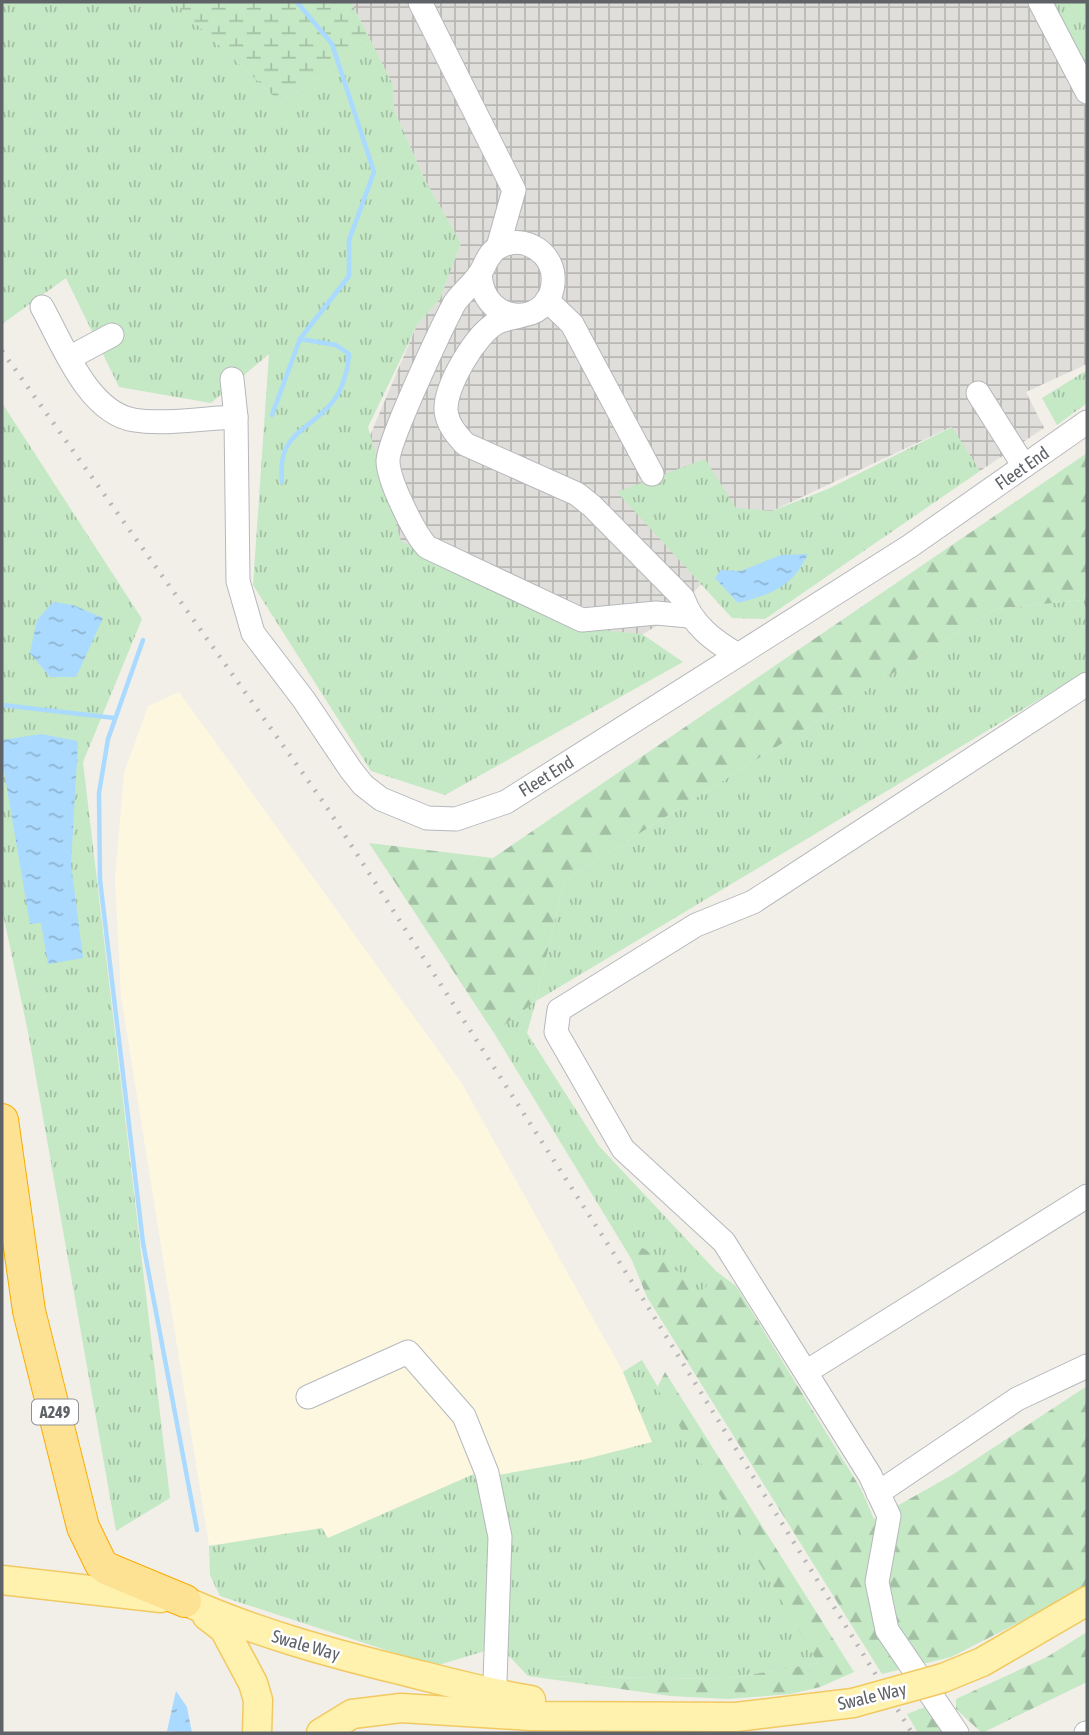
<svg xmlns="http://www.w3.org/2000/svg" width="1089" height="1735" font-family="'Asap Condensed',sans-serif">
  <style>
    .commercial { fill: #fef7e0 }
    .industrial { fill: url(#industrial-grid) }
    .grass { fill: url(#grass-tufts) }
    .forest { fill: url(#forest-firs) }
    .wetland { fill: url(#wetland-marsh) }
    .water { fill: url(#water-ripples) }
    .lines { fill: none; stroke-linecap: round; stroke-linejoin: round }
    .stream { stroke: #aadaff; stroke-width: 4.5 }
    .minor-casing { stroke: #b5b8bc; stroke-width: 25 }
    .major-casing { stroke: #f2c960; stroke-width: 31 }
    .highway-casing { stroke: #f9ab00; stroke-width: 34 }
    .minor { stroke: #fff; stroke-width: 23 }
    .major { stroke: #fff2af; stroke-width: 28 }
    .highway { stroke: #fde293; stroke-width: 32 }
    .rail { stroke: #b6b7b8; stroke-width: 4.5; stroke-dasharray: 2 9; stroke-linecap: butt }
    .major-bridge-casing { stroke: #f2c960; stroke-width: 31; stroke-linecap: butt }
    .major-bridge { stroke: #fff2af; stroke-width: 28 }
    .labels { text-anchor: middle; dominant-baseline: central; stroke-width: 5; stroke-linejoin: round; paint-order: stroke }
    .shield { fill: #fff; stroke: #8f9295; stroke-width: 2 }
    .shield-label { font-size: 16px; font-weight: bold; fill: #5f6368 }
    .street-label { font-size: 18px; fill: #5f6368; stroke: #fff }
  </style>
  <defs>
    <pattern id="industrial-grid" width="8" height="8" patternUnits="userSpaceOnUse" patternTransform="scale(1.75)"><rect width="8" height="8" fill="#e0deda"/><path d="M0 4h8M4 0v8" fill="none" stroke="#b9b8b5"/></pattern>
    <pattern id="grass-tufts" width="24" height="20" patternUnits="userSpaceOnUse" patternTransform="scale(1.75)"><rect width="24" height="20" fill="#c5e8c5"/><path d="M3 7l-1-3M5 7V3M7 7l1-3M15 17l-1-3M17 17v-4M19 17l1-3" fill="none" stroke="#a3c0a4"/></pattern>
    <pattern id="forest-firs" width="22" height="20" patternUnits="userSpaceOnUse" patternTransform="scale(1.75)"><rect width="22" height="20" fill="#c5e8c5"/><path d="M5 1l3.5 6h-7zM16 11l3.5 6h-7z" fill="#a3c0a4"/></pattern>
    <pattern id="wetland-marsh" width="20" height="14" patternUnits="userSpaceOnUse" patternTransform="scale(1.75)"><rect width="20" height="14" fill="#c5e8c5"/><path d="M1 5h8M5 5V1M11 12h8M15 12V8" fill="none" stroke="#a3c0a4"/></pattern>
    <pattern id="water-ripples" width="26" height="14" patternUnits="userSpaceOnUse" patternTransform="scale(1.75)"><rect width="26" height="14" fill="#aadaff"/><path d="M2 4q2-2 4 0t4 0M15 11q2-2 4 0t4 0" fill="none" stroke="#8eb4d2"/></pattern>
  </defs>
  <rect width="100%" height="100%" fill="#f1efe8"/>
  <!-- commercial -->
  <polygon class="commercial" points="179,692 461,1082 623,1372 653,1442 582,1460 499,1475 474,1474 328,1538 209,1545 121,996 115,879 124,773 148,706"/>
  <!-- industrial -->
  <polygon class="industrial" points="351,2 1049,2 1087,81 1087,364 1026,392 1044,428 980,471 951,427 772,511 667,620 514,709 344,519 363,452 417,325 440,299 461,243 425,180 394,110 393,85"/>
  <!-- grass -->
  <g class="grass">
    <polygon points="2,2 173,2 281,103 371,41 393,85 394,110 425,180 461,243 440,299 417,325 368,427 401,541 569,627 642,634 683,662 445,795 371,771 253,585 269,354 211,403 119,387 66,278 2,324"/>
    <polygon points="1049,2 1087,2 1087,81"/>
    <polygon points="1087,370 1087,403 1057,425 1042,398"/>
    <polygon points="2,403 142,619 83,762 170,1498 116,1531 28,1032 2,909"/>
    <polygon points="952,427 980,471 765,619 732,618 617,492 705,459 736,508 772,511 828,489"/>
    <polygon points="1083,600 1087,613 1087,671 536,1001 527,1033 599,1146 716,1271 701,1297 632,1260 494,1033 536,1001 564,881 995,609"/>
    <polygon points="642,1360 813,1650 818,1663 725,1679 528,1676 507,1654 507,1543 499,1475 582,1460 652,1442 623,1372"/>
    <polygon points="474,1474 491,1526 485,1651 435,1666 220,1596 210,1575 209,1546 322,1528 328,1538"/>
  </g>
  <!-- forest -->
  <g class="forest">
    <polygon points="1087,453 1087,613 1083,600 995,609 564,881 536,1001 494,1033 369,843 493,858"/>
    <polygon points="643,1248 680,1273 700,1296 716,1271 736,1286 861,1489 874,1519 952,1475 1087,1386 1087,1588 951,1657 882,1674 647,1297 629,1253"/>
    <polygon points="665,1372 854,1672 820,1687 791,1694 728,1699 671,1696 528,1676 725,1679 818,1663 657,1388"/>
    <polygon points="1087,1632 1087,1682 982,1733 956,1709 956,1699 1047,1657"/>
    <polygon points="928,1706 944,1733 918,1733 907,1714"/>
  </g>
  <!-- wetland -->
  <polygon class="wetland" points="173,2 351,2 371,41 281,103"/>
  <!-- water -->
  <g class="water">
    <path d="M808,554C791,588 774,593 738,603L715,578L721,570L741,571L781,555Z"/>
    <polygon points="53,602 73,605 103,618 76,677 50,677 30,653 37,620"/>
    <polygon points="41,734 78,741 71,864 83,958 48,964 41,923 30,924 2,759 2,740"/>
    <polygon points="176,1691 187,1707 192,1733 167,1731"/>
  </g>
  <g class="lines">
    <!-- stream -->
    <g class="stream">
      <polyline points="272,415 300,339 349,276 349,240 374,172 332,44 297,2"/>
      <path d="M282,482C277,434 304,434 330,405C342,392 348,371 349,354L336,345L300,339"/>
      <polyline points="143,640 108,739 99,793 100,880 143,1243 197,1530"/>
      <polyline points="2,705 115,718"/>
    </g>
    <defs>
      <g id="minor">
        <polyline points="420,2 514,190 498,247"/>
        <polyline points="1040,2 1087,92"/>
        <path d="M480,274C484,329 550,326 553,283C556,254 525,233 499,247C487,253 486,266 478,276C471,286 460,294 454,304C442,327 388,441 388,461C388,480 414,533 427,547L582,620L656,613L689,616"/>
        <polyline points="547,300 572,324 652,474"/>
        <path d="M42,307C62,343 88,413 134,420C164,425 206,418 236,417"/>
        <path d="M520,316C513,318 505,319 498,322C476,333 445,386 446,410C447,424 456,434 465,444L577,494L592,506L683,598C692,625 714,641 738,655"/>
        <polyline points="71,357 112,335"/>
        <polyline points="232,379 236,417 238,581 253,633 304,700 351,770 363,785 381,799 427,818 456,819 506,802 910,546 1087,422"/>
        <polyline points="978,393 1024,466"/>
        <polyline points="806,1372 1087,1196"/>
        <polyline points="308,1397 408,1352 464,1416 487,1473 500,1537 494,1710"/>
        <polyline points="878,1493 1017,1399 1087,1366"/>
        <polyline points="957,1733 887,1630 877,1582 889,1516 870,1475 724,1242 623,1149 556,1032 559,1010 696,925 753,902 1087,684"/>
        <polyline points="1086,1733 1087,1733"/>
      </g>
      <g id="major">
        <polyline points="2,1580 161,1598"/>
        <path d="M185,1601C255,1632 326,1652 400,1670C444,1681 487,1693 531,1700"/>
        <polyline points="207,1616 224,1629 253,1683 258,1700 257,1733"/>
        <polyline points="943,1678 982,1662 1087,1601"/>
        <polyline points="321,1733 352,1714 401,1708 531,1716 736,1717 853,1703"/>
      </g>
      <polyline id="highway" points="2,1120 29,1311 83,1527 101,1564 108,1569 185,1601"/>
    </defs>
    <!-- minor casing -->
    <use href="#minor" class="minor-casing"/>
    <!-- major casing -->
    <use href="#major" class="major-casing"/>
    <!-- highway casing -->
    <use href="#highway" class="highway-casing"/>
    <!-- minor -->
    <use href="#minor" class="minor"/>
    <!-- major -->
    <use href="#major" class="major"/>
    <!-- highway -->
    <use href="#highway" class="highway"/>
    <!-- rail -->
    <polyline class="rail" points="2,351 324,803 643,1299 912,1733"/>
    <defs>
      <polyline id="major-bridge" points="853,1703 943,1678"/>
    </defs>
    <!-- major-bridge casing -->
    <use href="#major-bridge" class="major-bridge-casing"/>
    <!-- major-bridge -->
    <use href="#major-bridge" class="major-bridge"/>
  </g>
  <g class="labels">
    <!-- shield labels -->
    <rect class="shield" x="32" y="1399.5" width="46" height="25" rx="5"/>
    <g class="shield-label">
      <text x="55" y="1412">A249</text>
    </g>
    <!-- street labels -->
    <g class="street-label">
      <text transform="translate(1022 468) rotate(-35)">Fleet End</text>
      <text transform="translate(546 776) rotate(-32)">Fleet End</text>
      <text transform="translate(306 1645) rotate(16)">Swale Way</text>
      <text transform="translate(872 1696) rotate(-13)">Swale Way</text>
    </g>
  </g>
  <!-- border -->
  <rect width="1089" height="1735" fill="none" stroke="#5f6368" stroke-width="7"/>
</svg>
